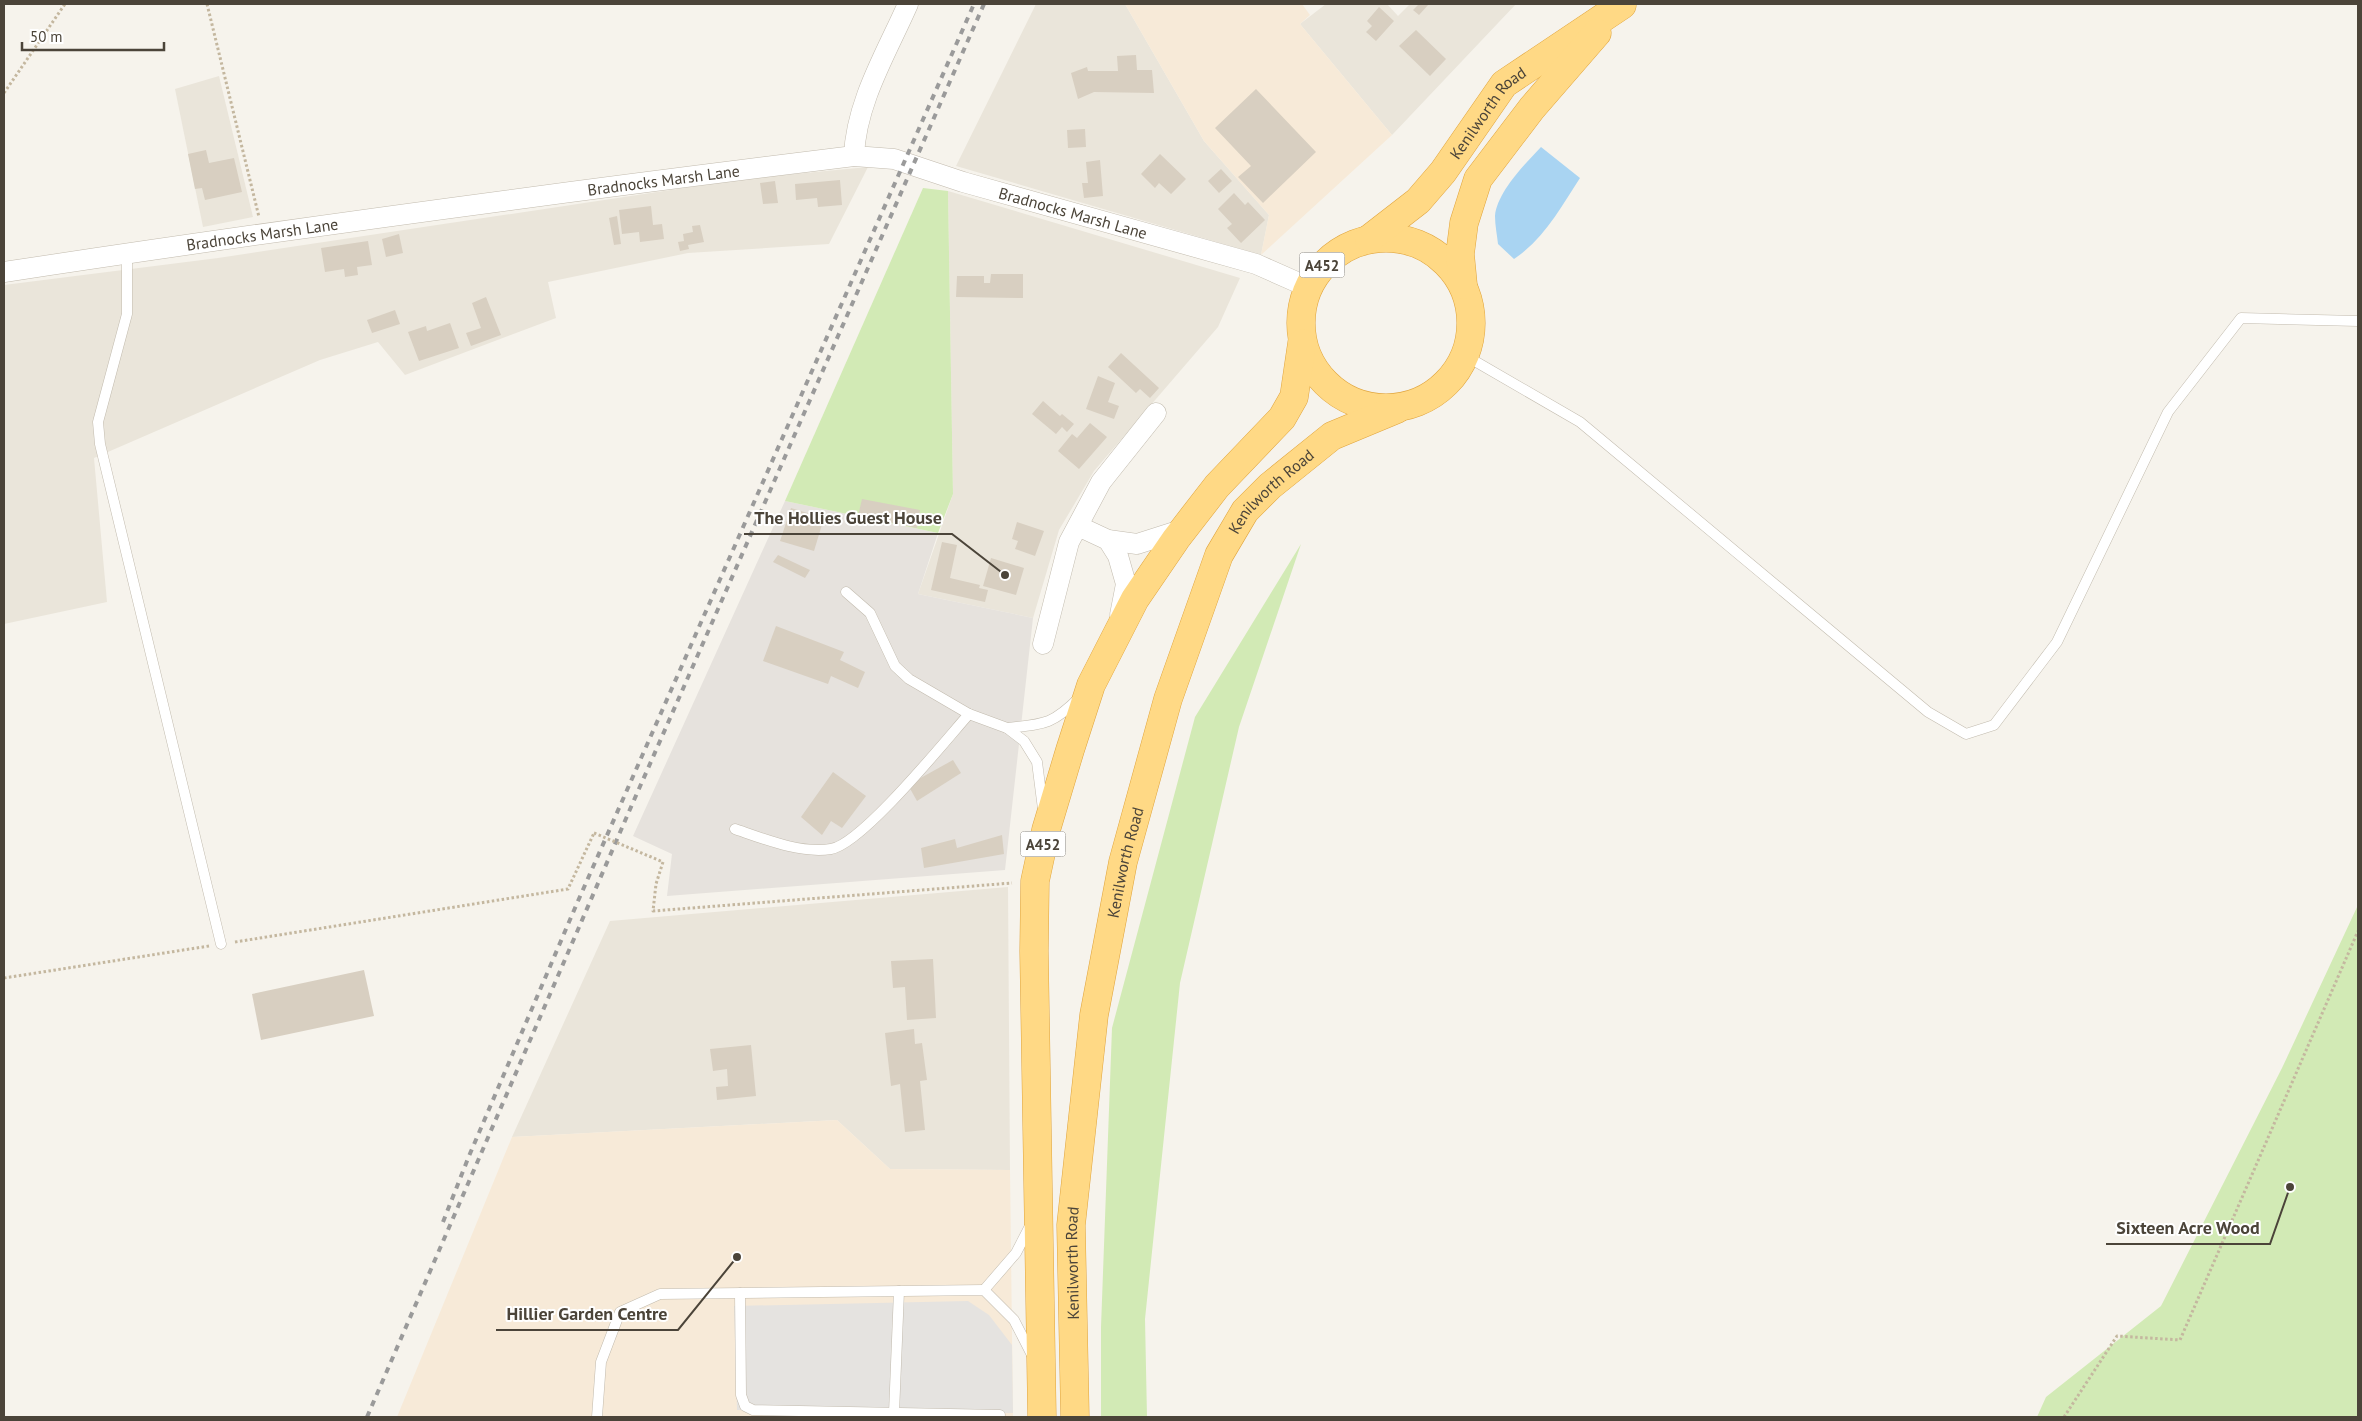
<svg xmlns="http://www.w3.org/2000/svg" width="2362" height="1421" font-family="'PT Sans',sans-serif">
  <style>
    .residential { fill: #eae5da }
    .commercial { fill: #f7ead8 }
    .industrial { fill: #e6e2dd }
    .green { fill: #d2eab5 }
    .parking { fill: #e5e3e0 }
    .water { fill: #a9d4f2 }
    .building { fill: #d8cfc1 }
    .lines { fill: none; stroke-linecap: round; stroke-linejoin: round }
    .service-casing { stroke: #c2bbae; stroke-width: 11 }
    .minor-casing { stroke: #c2bbae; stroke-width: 21 }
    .trunk-casing { stroke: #e0a43c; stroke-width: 29 }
    .path { stroke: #c4b79f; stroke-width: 3; stroke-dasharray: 2.5 2.5; stroke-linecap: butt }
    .service { stroke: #fff; stroke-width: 10 }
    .minor { stroke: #fff; stroke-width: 20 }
    .trunk { stroke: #ffd985; stroke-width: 28 }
    .rail { stroke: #9a9a9a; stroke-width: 4; stroke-dasharray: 6 6; stroke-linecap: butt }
    .path-bridge { stroke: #c4b79f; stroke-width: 3; stroke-dasharray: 2.5 2.5; stroke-linecap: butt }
    .labels { text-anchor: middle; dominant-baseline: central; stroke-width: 4; stroke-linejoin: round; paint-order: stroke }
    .shield { fill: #fff; stroke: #817c74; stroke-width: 1 }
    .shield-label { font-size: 15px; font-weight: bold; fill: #4b4439 }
    .street-label { font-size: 16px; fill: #4b4439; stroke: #fff }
    .leader { fill: none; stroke: #4b4439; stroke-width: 2 }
    .callout-dot { fill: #4b4439; stroke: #fff; stroke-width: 2 }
    .callout-label { font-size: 18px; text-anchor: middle; font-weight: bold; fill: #4b4439; stroke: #fff; stroke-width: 4; stroke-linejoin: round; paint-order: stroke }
  </style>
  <rect width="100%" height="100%" fill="#f6f3ec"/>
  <!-- residential -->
  <g class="residential">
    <polygon points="1036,4 1125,4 1204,141 1269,215 1261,255 956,166"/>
    <polygon points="1326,4 1387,4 1398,16 1410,4 1516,4 1392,135 1300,24"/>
    <polygon points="219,76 253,217 203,227 175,89"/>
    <polygon points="868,167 829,244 688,253 548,282 556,318 405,375 378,342 320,360 94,458 107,602 4,624 4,285 218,258 750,178"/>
    <polygon points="948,191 1240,278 1218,327 1094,471 1059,530 1033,618 918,594 953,494"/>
    <polygon points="1008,887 1010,1170 890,1169 837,1120 512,1137 610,921"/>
  </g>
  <!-- commercial -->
  <g class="commercial">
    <polygon points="1125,4 1302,4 1310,15 1300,24 1392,135 1261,255 1269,215 1204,141"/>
    <polygon points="837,1120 890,1169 1010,1170 1013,1417 397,1417 512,1137"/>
  </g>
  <!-- industrial -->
  <polygon class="industrial" points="785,501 938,533 918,594 1033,618 1005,870 667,896 672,854 633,836"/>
  <!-- green -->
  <g class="green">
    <polygon points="923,188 948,191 953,494 938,533 785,501"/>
    <polygon points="1301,544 1239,727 1180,983 1145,1319 1147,1417 1101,1417 1101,1327 1112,1028 1195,717"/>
    <polygon points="2358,905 2358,1417 2037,1417 2046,1397 2161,1306 2282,1068"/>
  </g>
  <!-- parking -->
  <polygon class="parking" points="968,1301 989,1315 1012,1345 1013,1413 737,1410 734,1306"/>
  <!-- water -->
  <path class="water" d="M1541,147L1580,178C1561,207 1544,239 1514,259L1498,244C1497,235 1495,225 1495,216C1497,192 1526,163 1541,147Z"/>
  <!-- building -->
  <g class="building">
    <polygon points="1419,4 1429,4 1419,15 1413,10"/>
    <polygon points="1379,7 1394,21 1376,41 1366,32 1372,26 1367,21"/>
    <polygon points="1416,30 1446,59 1430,76 1399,46"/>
    <polygon points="1136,55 1137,70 1152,70 1154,93 1094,92 1078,99 1071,73 1087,67 1088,71 1118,71 1117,56"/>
    <polygon points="1256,89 1316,152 1263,203 1238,177 1251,166 1215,128"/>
    <polygon points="1085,129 1086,147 1068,148 1067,130"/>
    <polygon points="206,150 209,163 234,158 242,192 205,200 202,188 195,189 188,154"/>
    <polygon points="1160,154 1186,179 1171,194 1159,183 1155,188 1141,174"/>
    <polygon points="1100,160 1103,196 1084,198 1082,183 1088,183 1086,162"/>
    <polygon points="1221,169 1232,181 1219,193 1208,181"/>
    <polygon points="840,180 842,205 818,207 817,198 796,200 795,184"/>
    <polygon points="775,181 778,203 763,204 760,183"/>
    <polygon points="1234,193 1245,205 1248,202 1265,220 1241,243 1227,228 1232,224 1218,209"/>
    <polygon points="651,206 653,225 662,224 664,239 640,242 639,232 622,234 619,210"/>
    <polygon points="617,216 621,244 614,245 609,218"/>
    <polygon points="700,225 704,242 688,245 689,249 680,251 678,242 684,241 683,234 693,232 692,226"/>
    <polygon points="399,234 403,253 386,257 382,239"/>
    <polygon points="368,241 372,265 357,267 358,275 345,277 344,269 325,272 321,248"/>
    <polygon points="991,274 1023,274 1023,298 956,297 957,276 984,276 984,283 990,283"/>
    <polygon points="486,297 501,335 471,346 466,333 481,328 472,303"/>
    <polygon points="395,310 400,324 372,333 367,320"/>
    <polygon points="450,323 459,348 419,361 408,332 426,326 427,331"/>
    <polygon points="1121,353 1159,388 1150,398 1140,389 1136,393 1108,367"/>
    <polygon points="1098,376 1115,383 1108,402 1119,406 1114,419 1086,409"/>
    <polygon points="1043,401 1060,416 1062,414 1074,424 1067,432 1062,427 1056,434 1032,414"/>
    <polygon points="1090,423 1107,437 1079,469 1058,451 1072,434 1077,438"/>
    <polygon points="862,499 920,510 917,528 858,516"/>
    <polygon points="791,508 824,518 814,551 780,541"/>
    <polygon points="1017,522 1044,531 1035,556 1015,549 1018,541 1012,539"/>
    <polygon points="942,542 957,545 950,578 980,585 979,588 988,590 985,602 931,590"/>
    <polygon points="778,555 810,570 805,578 773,562"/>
    <polygon points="991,558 1024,568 1016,595 983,586"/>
    <polygon points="776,626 844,652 840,660 865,672 858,688 831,676 828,684 763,661"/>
    <polygon points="953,760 961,773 917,801 908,785"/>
    <polygon points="833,772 866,796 842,828 831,821 822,835 801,817"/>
    <polygon points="1002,835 1004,854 924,868 921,848 955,839 957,848"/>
    <polygon points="933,959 936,1018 907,1020 905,987 893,988 891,961"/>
    <polygon points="364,970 374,1016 261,1040 252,994"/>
    <polygon points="914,1029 915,1044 922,1043 927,1080 920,1081 925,1130 905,1132 900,1084 891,1086 885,1033"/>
    <polygon points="751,1045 756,1096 717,1100 716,1087 728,1086 727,1069 713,1071 710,1049"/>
  </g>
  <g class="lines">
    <defs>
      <g id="service">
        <polyline points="127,253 127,314 98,422 100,444 221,944"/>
        <polyline points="1466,356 1580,422 1928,712 1966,734 1994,725 2057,642 2168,412 2241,318 2358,321"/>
        <polyline points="846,592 870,613 895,666 909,679 969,714 1007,728 1024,741 1037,762 1043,809"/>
        <path d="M1007,728C1044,724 1052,725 1079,698"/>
        <path d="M735,829C764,839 801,854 831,849C862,844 945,741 969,714"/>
        <polyline points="984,1290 1016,1253 1031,1224"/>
        <polyline points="740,1293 741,1395 745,1406 753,1410 1000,1415"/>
        <polyline points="894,1413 899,1291"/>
        <polyline points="597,1417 601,1362 620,1312 660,1294 984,1290 1014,1320 1033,1357"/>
      </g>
      <g id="minor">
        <path d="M854,156C856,102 887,52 908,4"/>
        <path id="s1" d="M4,272C286,229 570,191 854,156L894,159L963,182L1256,264L1308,287"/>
        <polyline points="1078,526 1108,540 1137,544 1184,529"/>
        <polyline points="1108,540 1118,556 1126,584 1120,615"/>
        <polyline points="1043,644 1069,542 1101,482 1156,413"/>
      </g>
      <g id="trunk">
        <circle cx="1386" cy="323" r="85"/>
        <path id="s2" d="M1369,239L1418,201L1443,172L1504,84L1622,5"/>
        <polyline points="1463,285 1460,254 1464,223 1478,179 1532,108 1597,33"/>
        <polyline points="1042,1417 1034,951 1035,881 1046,830 1070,750 1091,685 1135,599 1176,539 1217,486 1282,418 1294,397 1302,343"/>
        <path id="s3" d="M1075,1417L1071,1225L1094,1015L1123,862L1168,699L1219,555L1245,511L1270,486L1332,436L1397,409"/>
      </g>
    </defs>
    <!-- service casing -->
    <use href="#service" class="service-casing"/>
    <!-- minor casing -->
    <use href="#minor" class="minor-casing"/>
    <!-- trunk casing -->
    <use href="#trunk" class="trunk-casing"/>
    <!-- path -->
    <g class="path">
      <polyline points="207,4 259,217"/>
      <polyline points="4,93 65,4"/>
      <polyline points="663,862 656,884 653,911 1012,883"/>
      <polyline points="235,942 568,889 594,833"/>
      <polyline points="4,978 209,946"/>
      <polyline points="2064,1417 2117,1336 2180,1340 2358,931"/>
    </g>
    <!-- service -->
    <use href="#service" class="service"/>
    <!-- minor -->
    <use href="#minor" class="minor"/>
    <!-- trunk -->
    <use href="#trunk" class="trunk"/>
    <!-- rail -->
    <g class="rail">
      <polyline points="443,1222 469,1156 578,901 974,4"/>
      <polyline points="367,1417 631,807 984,4"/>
    </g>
    <!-- path-bridge -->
    <polyline class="path-bridge" points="594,833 663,862"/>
  </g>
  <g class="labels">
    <!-- shield labels -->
    <g class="shield">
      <rect x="1299.5" y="252.5" width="45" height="25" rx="4"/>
      <rect x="1020.5" y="831.5" width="45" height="25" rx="4"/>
    </g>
    <g class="shield-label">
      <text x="1322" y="265">A452</text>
      <text x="1043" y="844">A452</text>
    </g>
    <!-- street labels -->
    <g class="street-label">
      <text stroke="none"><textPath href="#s2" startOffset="175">Kenilworth Road</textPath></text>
      <text stroke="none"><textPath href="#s1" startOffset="666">Bradnocks Marsh Lane</textPath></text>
      <text stroke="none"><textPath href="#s1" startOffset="1085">Bradnocks Marsh Lane</textPath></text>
      <text stroke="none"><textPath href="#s1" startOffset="261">Bradnocks Marsh Lane</textPath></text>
      <text stroke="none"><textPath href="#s3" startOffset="964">Kenilworth Road</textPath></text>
      <text stroke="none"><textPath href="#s3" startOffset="559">Kenilworth Road</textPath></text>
      <text stroke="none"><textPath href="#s3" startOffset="154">Kenilworth Road</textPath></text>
    </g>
  </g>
  <!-- callouts -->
  <path class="leader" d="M1005 575L952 534H744M2290 1187L2270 1244H2106M737 1257L678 1330H496"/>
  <g class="callout-dot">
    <circle cx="1005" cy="575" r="5"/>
    <circle cx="2290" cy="1187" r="5"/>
    <circle cx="737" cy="1257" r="5"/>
  </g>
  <g class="callout-label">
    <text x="848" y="524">The Hollies Guest House</text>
    <text x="2188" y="1234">Sixteen Acre Wood</text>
    <text x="587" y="1320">Hillier Garden Centre</text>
  </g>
  <!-- border -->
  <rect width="2362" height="1421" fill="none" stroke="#4b4439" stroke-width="10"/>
  <!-- scale -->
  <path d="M22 42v8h142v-8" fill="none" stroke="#4b4439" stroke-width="2.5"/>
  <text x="30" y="42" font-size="15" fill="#4b4439" stroke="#ffffff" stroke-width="4" paint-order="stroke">50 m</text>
</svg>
